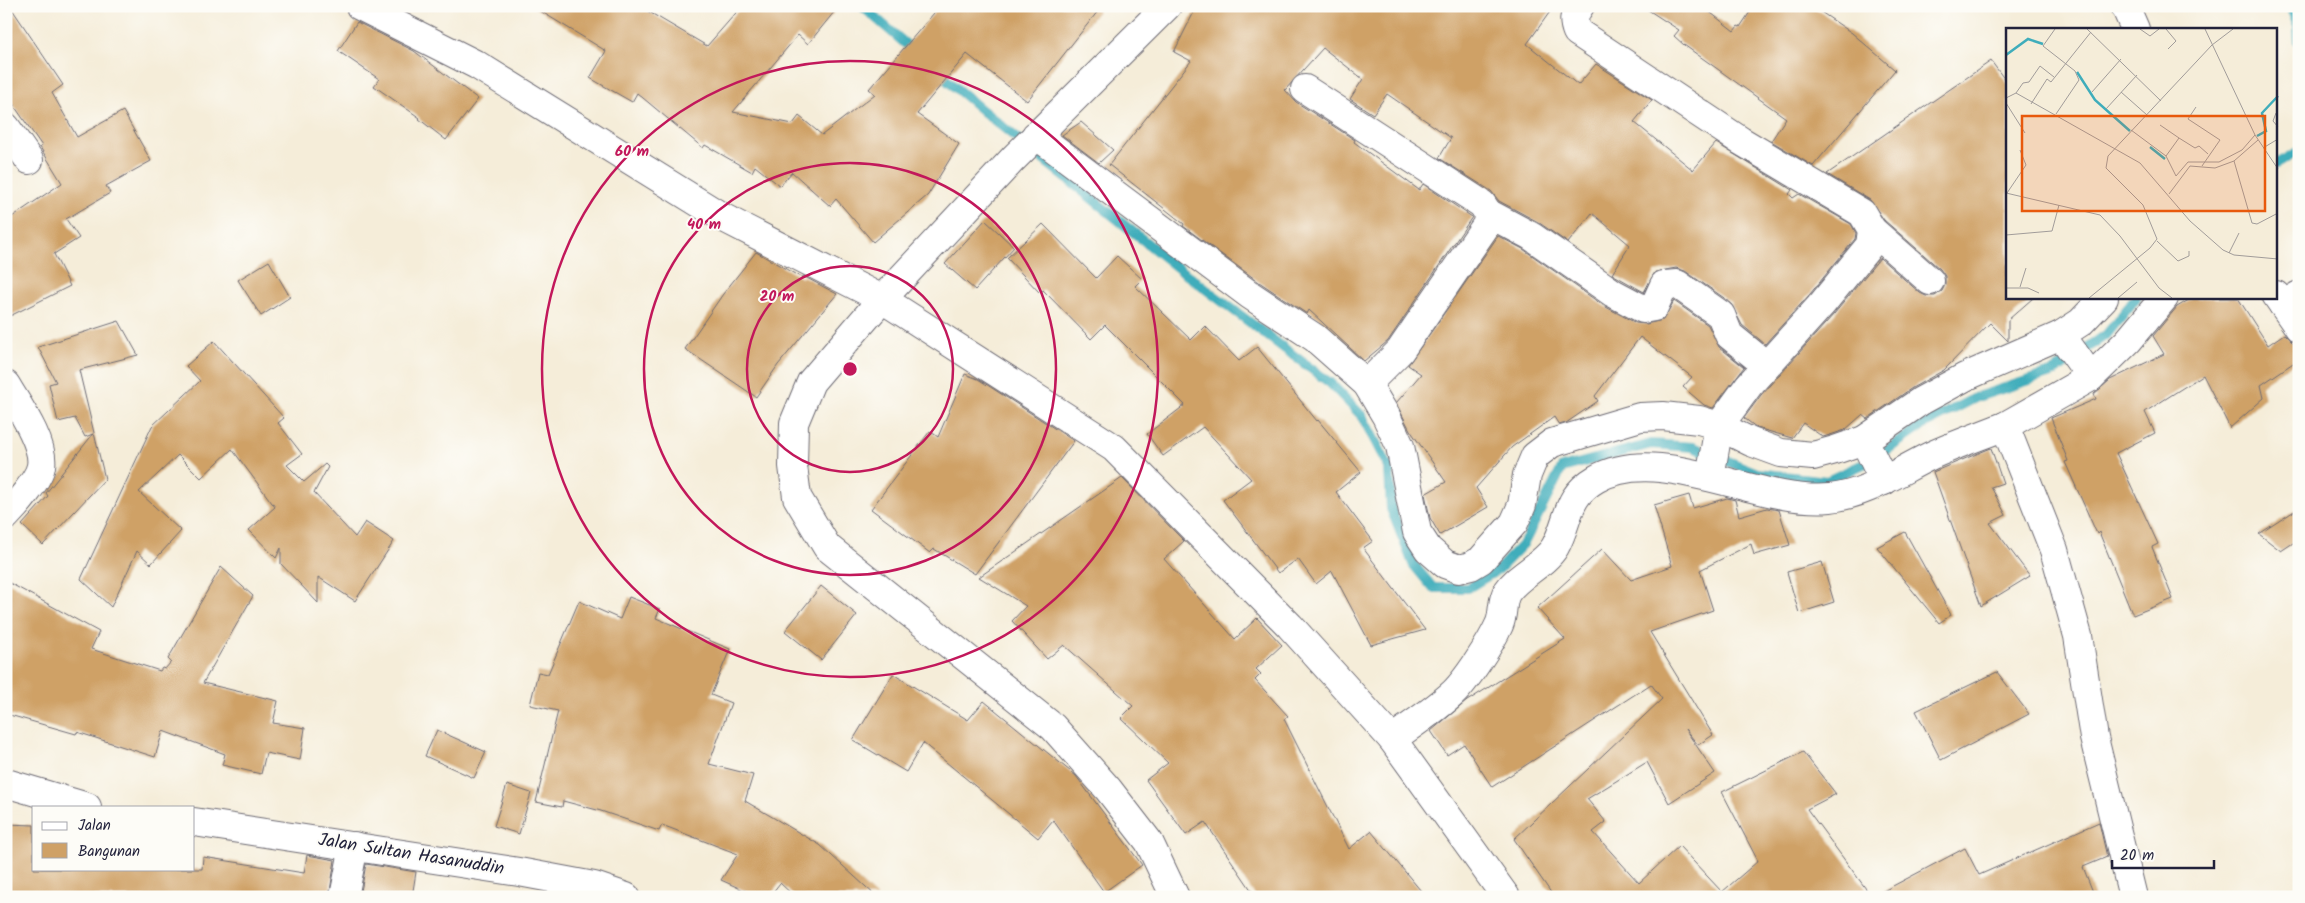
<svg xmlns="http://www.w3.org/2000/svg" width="2305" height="903" font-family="Kalam,sans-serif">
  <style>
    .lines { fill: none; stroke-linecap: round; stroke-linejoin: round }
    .stream { stroke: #3fadbb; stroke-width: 10 }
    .building { fill: #cfa166 }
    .minor-casing { stroke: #6c6972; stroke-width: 30 }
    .secondary-casing { stroke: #6c6972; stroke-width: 30 }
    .trunk-casing { stroke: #6c6972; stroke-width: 30 }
    .minor { stroke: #fff; stroke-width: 28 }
    .secondary { stroke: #fff; stroke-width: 28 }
    .trunk { stroke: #fff; stroke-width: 28 }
    .ring { fill: none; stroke: #c2185b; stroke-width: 2.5 }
    .labels { text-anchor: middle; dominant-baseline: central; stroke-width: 4; stroke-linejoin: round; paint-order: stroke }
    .street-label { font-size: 18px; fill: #22223b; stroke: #fdfcf7 }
    .inset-river { fill: none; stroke: #3fadbb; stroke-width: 2.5 }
    .inset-road { fill: none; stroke: #a19c9a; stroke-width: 1 }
    .view { fill: #e8590c; fill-opacity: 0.15; stroke: #e8590c; stroke-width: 2.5 }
    .inset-edge { fill: none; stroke: #22223b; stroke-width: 2.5 }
    .centre { fill: #c2185b; stroke: #fdfcf7; stroke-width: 2.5 }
    .ring-label { font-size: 15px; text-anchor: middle; font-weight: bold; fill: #c2185b; stroke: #fdfcf7; stroke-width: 4; stroke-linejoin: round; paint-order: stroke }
  </style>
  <rect width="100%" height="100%" fill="#fdfcf7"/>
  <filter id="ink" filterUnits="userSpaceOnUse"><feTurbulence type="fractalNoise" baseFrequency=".02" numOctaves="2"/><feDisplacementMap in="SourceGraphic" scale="10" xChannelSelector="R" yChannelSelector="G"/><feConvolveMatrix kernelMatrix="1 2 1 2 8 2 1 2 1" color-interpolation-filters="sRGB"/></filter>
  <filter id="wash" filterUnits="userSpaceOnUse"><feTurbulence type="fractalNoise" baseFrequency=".0096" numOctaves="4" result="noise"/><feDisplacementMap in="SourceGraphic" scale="20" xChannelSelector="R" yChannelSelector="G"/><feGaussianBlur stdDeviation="1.12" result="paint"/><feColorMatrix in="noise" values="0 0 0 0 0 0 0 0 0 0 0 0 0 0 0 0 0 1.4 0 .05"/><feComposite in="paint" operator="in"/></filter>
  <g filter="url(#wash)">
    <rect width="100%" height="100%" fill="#f5edd9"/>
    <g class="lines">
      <!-- stream -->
      <g class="stream">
        <polyline points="862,6 916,53"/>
        <polyline points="2290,6 2298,26 2299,42"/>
        <polyline points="936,71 983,111 1178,268 1330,383 1362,416 1389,468 1391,509 1413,564 1433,588 1468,588 1499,569 1524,543 1562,468 1651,444 1693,447 1757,473 1827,481 1874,459 1923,425 1977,397 2054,372 2107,334 2136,298"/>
        <polyline points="2276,164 2299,151"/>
      </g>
    </g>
    <g id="blocks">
      <!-- building -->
      <g class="building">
        <polygon points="6,6 10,6 63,85 52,93 77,137 123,111 151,161 106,186 110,193 66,219 79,238 54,254 70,286 6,318 6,221 62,183 40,147 42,146 6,94"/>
        <polygon points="532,6 639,6 707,46 742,6 839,6 808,44 798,35 733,112 793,124 799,116 822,135 875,94 869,89 940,6 1102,6 1027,101 967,54 917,114 959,144 928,195 873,242 836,199 830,206 792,172 780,186 755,166 752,172 705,145 703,148 637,93 632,102 590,78 606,51"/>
        <polygon points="1197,6 1554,6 1527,44 1578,85 1596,64 1652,100 1634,122 1693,170 1716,143 1792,190 1789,194 1793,198 1799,194 1851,224 1856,233 1855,239 1810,294 1765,344 1742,325 1730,302 1685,271 1676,268 1655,272 1644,292 1612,274 1630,245 1592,213 1568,243 1538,222 1499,201 1491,191 1439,158 1451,138 1387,94 1373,114 1350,99 1363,79 1323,48 1285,90 1296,102 1355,140 1354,142 1419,190 1423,184 1472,217 1388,341 1364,361 1309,310 1307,314 1259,282 1183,226 1184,224 1109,165 1191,61 1174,52"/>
        <polygon points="1642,6 1702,6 1734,31 1738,26 1740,27 1754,6 1812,6 1852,33 1895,70 1813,166 1771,141 1786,118 1684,45 1674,36 1679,30"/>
        <polygon points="357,22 414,51 478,99 446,140 419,119 420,118 374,86 379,79 338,51"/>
        <polygon points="1991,61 2008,84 2008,298 2033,298 2008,320 2008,341 1990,323 1944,370 1912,388 1867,419 1862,415 1845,430 1830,435 1823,437 1803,423 1792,438 1757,428 1744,418 1761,395 1834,314 1880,258 1920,293 1926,296 1935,296 1942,291 1945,285 1945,276 1940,269 1884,220 1870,200 1827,174"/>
        <polygon points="1081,122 1113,150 1099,163 1062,135"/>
        <polygon points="985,220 1014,247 975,290 945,264"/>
        <polygon points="1043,224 1096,278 1117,256 1142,279 1135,286 1191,340 1205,326 1239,361 1257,347 1317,421 1318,420 1361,472 1336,492 1373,541 1363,548 1425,630 1371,645 1332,571 1316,584 1298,559 1278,573 1223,500 1251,479 1203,427 1163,456 1147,434 1185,405 1105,325 1091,339 1043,290 1040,293 1007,258"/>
        <polygon points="1498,236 1523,249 1604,306 1636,323 1646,324 1663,320 1674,301 1708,325 1719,347 1744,367 1713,408 1704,405 1683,387 1692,377 1640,337 1595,396 1598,401 1566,423 1559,425 1554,417 1512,447 1476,488 1488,507 1440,535 1430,518 1425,494 1446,482 1410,430 1396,403 1421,374 1408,365"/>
        <polygon points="756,252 802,278 803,276 837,294 778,365 756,397 685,349 723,294"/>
        <polygon points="269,261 290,297 261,316 238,280"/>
        <polygon points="2192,298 2238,298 2268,345 2284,334 2292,342 2299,343 2299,359 2261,385 2264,398 2230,428 2203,375 2145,412 2155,433 2116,453 2158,544 2152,547 2173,599 2133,615 2099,532 2097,534 2065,462 2068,461 2051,418 2096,399 2094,394 2110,380 2164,354 2153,336 2177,307"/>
        <polygon points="119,321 138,355 79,370 105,479 43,545 22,525 48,496 46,493 93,434 85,437 75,418 58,422 49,384 56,382 38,347"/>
        <polygon points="214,341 284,418 278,423 302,454 287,465 304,482 325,464 328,467 314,493 355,537 365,522 394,541 355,601 318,577 318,603 281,564 281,548 276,558 249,530 275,507 232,449 201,478 178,455 139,492 181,531 151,564 137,551 111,607 81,579 152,426 200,381 186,366"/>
        <polygon points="965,374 978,379 1074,441 975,574 934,549 930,553 871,509 930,431 938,437"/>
        <polygon points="1991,448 2003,483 1991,487 2006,515 1990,523 2030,576 1981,606 1933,472"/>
        <polygon points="1122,478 1184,541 1164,559 1235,639 1257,618 1282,645 1256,669 1261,674 1255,680 1288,716 1284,719 1349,849 1371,831 1426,897 1256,897 1205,822 1186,835 1146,780 1168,763 1121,718 1133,706 1064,645 1047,659 1012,621 1026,606 979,577"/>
        <polygon points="1689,495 1693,508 1727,498 1735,500 1739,516 1767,508 1779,510 1790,545 1754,555 1751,544 1700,570 1713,610 1650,632 1713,735 1698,745 1685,729 1715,773 1669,803 1647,762 1587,799 1606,822 1593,832 1639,883 1679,846 1722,892 1758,861 1722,792 1803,752 1836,794 1807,809 1872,897 1965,848 1979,875 2099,822 2107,857 2083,867 2095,897 1554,897 1514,839 1662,699 1651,684 1492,787 1464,744 1447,755 1431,731 1467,701 1565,639 1537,608 1602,549 1631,580 1672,566 1654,505"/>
        <polygon points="2299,508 2299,539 2281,551 2259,534"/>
        <polygon points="1905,532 1951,615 1939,623 1877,547"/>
        <polygon points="1822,562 1834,602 1799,613 1787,572"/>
        <polygon points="221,567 253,596 203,683 278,701 273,723 305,728 300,760 266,753 261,774 222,765 225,754 163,731 155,757 77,732 76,734 6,714 6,581 99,632 91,649 160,671 162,668 165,669 171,662 168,659"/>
        <polygon points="821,586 857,615 821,660 785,631"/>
        <polygon points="629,597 660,609 656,618 730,649 711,695 731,703 709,764 753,775 745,801 820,845 877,897 795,897 780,883 769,897 759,897 721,880 738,854 662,825 659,831 601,811 563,801 562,807 536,802 558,711 530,705 538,672 548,674 579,601 620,619"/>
        <polygon points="1997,672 2029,714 1941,760 1916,711"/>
        <polygon points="893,674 968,720 984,701 1076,776 1142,865 1104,892 1053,820 1038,838 923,743 906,772 853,740"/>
        <polygon points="437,730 486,752 474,778 425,756"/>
        <polygon points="507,785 531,793 519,834 494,826"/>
        <polygon points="6,824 34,825 34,869 202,869 203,857 304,873 307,855 335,860 329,897 6,897"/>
        <polygon points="366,864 416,872 412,897 360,897"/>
      </g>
    </g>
  </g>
  <g filter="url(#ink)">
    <use href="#blocks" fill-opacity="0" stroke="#6c6972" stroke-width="1"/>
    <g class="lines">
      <defs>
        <g id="minor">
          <polyline points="360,6 477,65 722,217 882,299 1114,448 1290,626 1392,739 1506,897"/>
          <polyline points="1167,6 1013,159 882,299 811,382 794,423 793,466 797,497 827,547 1053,727 1108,789 1149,842 1175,897"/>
          <path d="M1580,6C1573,15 1573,22 1577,32L1741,141L1862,213L1872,230L1870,245L1822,304L1749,385L1719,426L1710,477"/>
          <polyline points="1305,89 1482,204 1488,213 1487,224 1400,351 1367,384"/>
          <polyline points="6,127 29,160"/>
          <polyline points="1036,135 1250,295 1315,338 1367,384 1386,416 1400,446 1417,532 1428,549 1445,564 1459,569 1471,566 1481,560 1514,523 1522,505 1527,475 1535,456 1552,443 1640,417 1663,416 1699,420 1719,426 1751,442 1781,453 1813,456 1835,450 1864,440 1921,401 1965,377 2061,335 2081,322 2104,298"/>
          <polyline points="1488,213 1531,236 1613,293 1643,309 1654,307 1664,285 1677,284 1721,315 1729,335 1766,365"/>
          <polyline points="1872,230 1930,281"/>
          <polyline points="2283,305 2299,295"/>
          <polyline points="2061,335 2091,377"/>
          <path d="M6,385C17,404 45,443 41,466C39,479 16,506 6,516"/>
          <polyline points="1864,440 1884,481"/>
          <path d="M1392,739C1412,725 1433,711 1451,695C1465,683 1491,643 1499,625C1504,615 1501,601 1507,592C1518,575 1544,565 1555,547C1570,520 1565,497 1596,479C1661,442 1757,505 1830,498C1868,494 1897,472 1930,456C1954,445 1980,436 2005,426"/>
          <polyline points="344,897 354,846"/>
          <polyline points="2133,897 2094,738 2078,636 2054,550 2005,426 2091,377 2128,341 2164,298"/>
        </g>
        <g id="secondary">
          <polyline points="6,783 87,807"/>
          <polyline points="194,822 519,872 594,886 626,897"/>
        </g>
        <g id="trunk">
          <polyline points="2125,6 2135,29"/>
          <polyline points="2276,295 2299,328"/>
        </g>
      </defs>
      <!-- minor casing -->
      <use href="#minor" class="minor-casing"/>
      <!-- secondary casing -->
      <use href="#secondary" class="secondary-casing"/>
      <!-- trunk casing -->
      <use href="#trunk" class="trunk-casing"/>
      <!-- minor -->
      <use href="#minor" class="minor"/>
      <!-- secondary -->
      <use href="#secondary" class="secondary"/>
      <!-- trunk -->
      <use href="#trunk" class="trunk"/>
    </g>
  </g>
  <!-- distance rings -->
  <g class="ring">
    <circle cx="850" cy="369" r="103"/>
    <circle cx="850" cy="369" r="206"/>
    <circle cx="850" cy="369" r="308"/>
  </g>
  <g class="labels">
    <!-- street labels -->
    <g class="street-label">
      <text transform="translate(411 855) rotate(9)">Jalan Sultan Hasanuddin</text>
    </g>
  </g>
  <!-- overview -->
  <g transform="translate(2006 28)">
    <rect width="271" height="271" fill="#f5edd9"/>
    <path class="inset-river" d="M0,27L22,11L37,16M71,44L89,72L124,103M251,108L260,103L256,85L272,68M144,119L159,131"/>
    <path class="inset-road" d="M49,1L37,18L69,43L73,52L50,86M81,1L155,73M134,1L144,8L153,1M160,1L170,13L162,21M199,1L249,107L272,141M86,64L115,31M115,64L141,87M10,65L17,55L23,54L34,38L48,49M0,70L10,65L134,135L184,193L217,222L228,227L272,231M0,75L19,105M25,76L41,51L45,54L85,4M190,79L182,91L214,112L196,138M100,81L131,47M270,85L267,93L272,99M154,97L173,110L160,128M125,102L160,128L170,148L182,134H213L236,122L249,107M173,110L189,120L193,118L202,126M252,112L228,133L246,195L251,196L272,185M257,120L272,111M0,165L94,187L114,208L153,260L166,270M1,165L20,137L14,122M163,166L184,138L209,140L228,133M0,207L46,203L53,177M151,213L172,233L183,228V223M223,225L233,205M14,259L20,240M0,260H22L33,265M83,270L144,220L151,211L137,177L100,140L102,128L206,17L227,1M112,270L131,254"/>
    <path class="view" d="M16,88H259V183H16Z"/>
    <rect width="271" height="271" class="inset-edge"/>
  </g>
  <circle cx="850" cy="369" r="8" class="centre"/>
  <g class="ring-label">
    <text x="632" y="156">60 m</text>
    <text x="704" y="229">40 m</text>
    <text x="777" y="301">20 m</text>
  </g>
  <!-- margin -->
  <rect width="2305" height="903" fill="none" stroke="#fdfcf7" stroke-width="25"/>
  <!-- legend -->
  <rect x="32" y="806" width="162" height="65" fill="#fdfcf7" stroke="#a5a5ac"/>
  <rect x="42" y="822" width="25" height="8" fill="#ffffff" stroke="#a5a5ac"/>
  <text x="78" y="830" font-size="15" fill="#22223b">Jalan</text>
  <rect x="42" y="843" width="25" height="15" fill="#cfa166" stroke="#a5a5ac"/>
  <text x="78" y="856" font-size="15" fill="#22223b">Bangunan</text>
  <!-- scale -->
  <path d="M2112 860v8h102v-8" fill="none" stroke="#22223b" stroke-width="2.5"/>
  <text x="2120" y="860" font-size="15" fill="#22223b" stroke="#fdfcf7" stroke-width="4" paint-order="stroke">20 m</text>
</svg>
